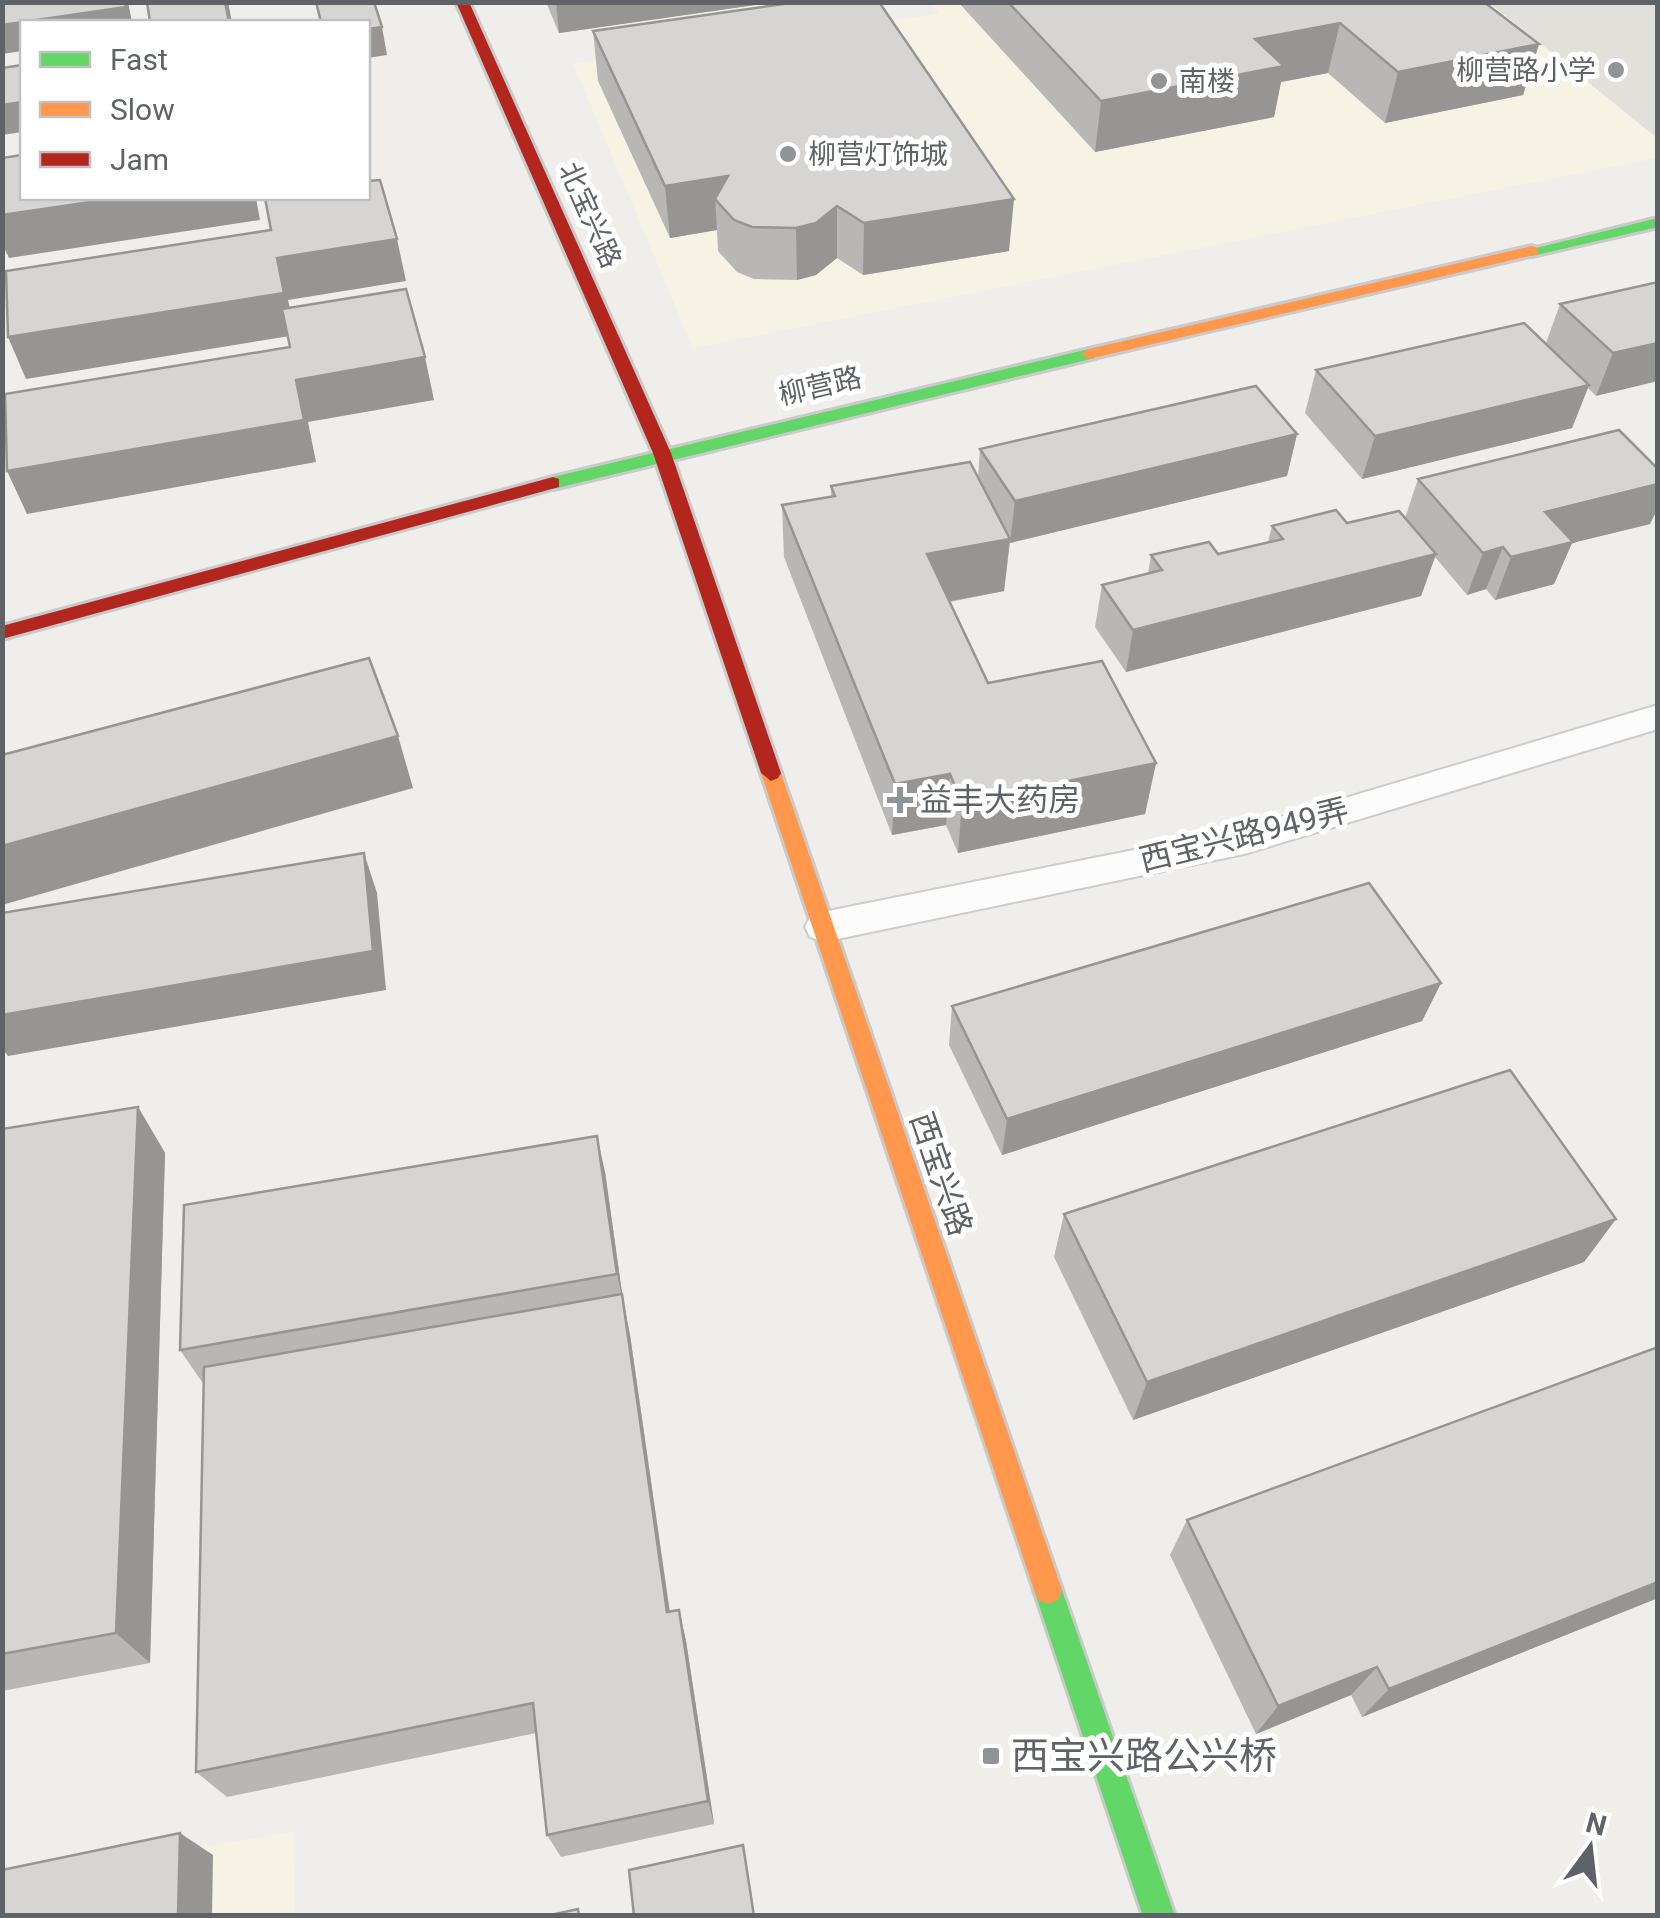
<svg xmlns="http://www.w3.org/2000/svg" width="1660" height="1918" font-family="Roboto,'Noto Sans SC',sans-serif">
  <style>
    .commercial { fill: #f7f3e4 }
    .education { fill: #e2e0da }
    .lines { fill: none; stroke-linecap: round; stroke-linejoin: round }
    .lane-casing { stroke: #cbcccc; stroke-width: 4 }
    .fast-casing { stroke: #cacacb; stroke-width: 6 }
    .slow-casing { stroke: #cacacb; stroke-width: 6 }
    .jam-casing { stroke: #cacacb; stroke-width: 6 }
    .lane { fill: #fdfcfc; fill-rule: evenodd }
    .fast { fill: #63d668; fill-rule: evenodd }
    .slow { fill: #ff974d; fill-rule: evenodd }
    .jam { fill: #b3261e; fill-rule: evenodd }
    .wall { fill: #b8b7b5 }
    .shaded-wall { fill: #969594 }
    .building { fill: #d6d5d3; stroke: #969594; stroke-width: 2.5 }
    .poi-dot { fill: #919496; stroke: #fff; stroke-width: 4 }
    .labels { text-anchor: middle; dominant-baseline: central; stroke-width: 10; stroke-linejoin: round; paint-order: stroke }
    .far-poi-label { font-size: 28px; fill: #5f6368; stroke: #fff; text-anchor: start }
    .far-street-label { font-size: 28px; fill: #5f6368; stroke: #fff }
    .poi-label { font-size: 32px; fill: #5f6368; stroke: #fff; text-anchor: start }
    .street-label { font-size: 32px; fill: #5f6368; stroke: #fff }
    .near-poi-label { font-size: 38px; fill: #5f6368; stroke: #fff; text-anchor: start }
  </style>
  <rect width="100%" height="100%" fill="#efeeea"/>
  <!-- commercial -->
  <g class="commercial">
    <polygon points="930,3 1490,3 1657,138 1657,158 693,348 573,63 939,14"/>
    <polygon points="295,1832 294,1915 3,1915 2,1879"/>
  </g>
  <!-- education -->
  <polygon class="education" points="1490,3 1657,3 1657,138"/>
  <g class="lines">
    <defs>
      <polygon id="lane" points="1658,705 1658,729 1244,854 823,942 810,937 805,927 810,917 823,912 1244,828"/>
      <g id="fast">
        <polygon points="1658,218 1658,227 1532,256 1524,251"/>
        <polygon points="1089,349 1095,350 1095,358 553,489 544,483 553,477"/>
        <polygon points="1048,1576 1058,1580 1062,1590 1175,1916 1143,1916 1034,1590 1038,1580"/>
      </g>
      <g id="slow">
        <polygon points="1532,246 1538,248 1538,254 1089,359 1081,354 1089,349"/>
        <polygon points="771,765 781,773 1062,1590 1058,1600 1048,1604 1038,1600 1034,1590 761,773"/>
      </g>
      <g id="jam">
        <polygon points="456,2 469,2 671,453 781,773 778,778 771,781 761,773 653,453"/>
        <polygon points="553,477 559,479 559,487 2,639 2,626"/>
      </g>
    </defs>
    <!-- lane casing -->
    <use href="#lane" class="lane-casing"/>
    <!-- fast casing -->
    <use href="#fast" class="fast-casing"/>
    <!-- slow casing -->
    <use href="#slow" class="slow-casing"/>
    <!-- jam casing -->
    <use href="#jam" class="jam-casing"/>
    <!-- lane -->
    <use href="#lane" class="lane"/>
    <!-- fast -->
    <use href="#fast" class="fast"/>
    <!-- slow -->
    <use href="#slow" class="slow"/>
    <!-- jam -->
    <use href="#jam" class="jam"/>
  </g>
  <!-- wall -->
  <g class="wall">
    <polygon points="546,2 777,2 559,33"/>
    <polygon points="958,2 1484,2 1539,44 1523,95 1385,123 1328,73 1281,82 1274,117 1095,152"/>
    <polygon points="593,31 1009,251 863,275 837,258 816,275 797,280 754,279 737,272 718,251 717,230 670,238 598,81"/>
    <polygon points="1658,282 1596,396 1588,388 1572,428 1362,479 1305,413 1316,370 1546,343 1560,304"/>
    <polygon points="1297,434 1287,476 1010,543 1010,542 1004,591 950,602 988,683 1156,763 1145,814 958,853 946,825 892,835 784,557 782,505 831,497 831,486 978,477 980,449"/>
    <polygon points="1418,479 1650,524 1572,543 1554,584 1495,600 1486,589 1467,595 1435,557 1421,596 1126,672 1095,627 1102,585 1148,574 1151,555 1218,554 1268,542 1272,526 1347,523 1405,518"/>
    <polygon points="1441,983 1422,1021 1002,1155 949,1045 952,1006"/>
    <polygon points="138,1107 165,1153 150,1663 2,1691 2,1129"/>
    <polygon points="605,1172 624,1307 630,1335 670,1612 679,1610 686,1641 714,1824 561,1857 547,1835 536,1733 227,1797 196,1772 204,1381 202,1382 180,1350"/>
    <polygon points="1064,1214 1616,1219 1584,1262 1133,1420 1054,1257"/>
    <polygon points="1187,1520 1658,1598 1362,1717 1351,1695 1256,1734 1170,1555"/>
  </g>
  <!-- shaded-wall -->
  <g class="shaded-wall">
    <polygon points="128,2 132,22 22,22 22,51 2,54 2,25"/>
    <polygon points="225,2 228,2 232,22 229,22"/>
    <polygon points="556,2 777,2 559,33"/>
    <polygon points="1340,23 1328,73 1281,82 1274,117 1095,152 1101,101 1255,39"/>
    <polygon points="382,27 387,55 368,58 368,29"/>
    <polygon points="1539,44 1523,95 1385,123 1398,72"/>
    <polygon points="22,102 22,132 2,135 2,105"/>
    <polygon points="728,176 715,199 717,230 670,238 665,186"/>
    <polygon points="118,198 256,198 260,220 9,258 2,243 2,215"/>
    <polygon points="1014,199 1009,251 863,275 864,223"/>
    <polygon points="837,206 837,258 816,275 797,280 796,228"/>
    <polygon points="397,239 406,281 288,300 296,335 26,379 8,337 277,258"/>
    <polygon points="1658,343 1658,381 1596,396 1613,353"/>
    <polygon points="425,357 434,400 308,422 316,462 27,514 7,471 296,380"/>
    <polygon points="1589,385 1572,428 1362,479 1375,436"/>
    <polygon points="1297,434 1287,476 1010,543 1015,501"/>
    <polygon points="1658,484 1658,508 1650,524 1572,543 1554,584 1495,600 1511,557 1545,512"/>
    <polygon points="1010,539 1004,591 924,606 927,554"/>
    <polygon points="1503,547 1486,589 1467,595 1483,553"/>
    <polygon points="1436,554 1421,596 1126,672 1133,630"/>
    <polygon points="398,736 413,788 2,905 2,846"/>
    <polygon points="1156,763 1145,814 958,853 962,803"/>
    <polygon points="950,774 946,825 892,835 895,784"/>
    <polygon points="364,853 377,893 386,990 8,1056 2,1048 2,1015"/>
    <polygon points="1441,983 1422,1021 1002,1155 1007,1119"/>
    <polygon points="138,1107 165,1153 150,1663 116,1633"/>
    <polygon points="597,1136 605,1172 624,1307 617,1274"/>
    <polygon points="1616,1219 1584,1262 1133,1420 1147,1382"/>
    <polygon points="622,1294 630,1335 674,1643 667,1612"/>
    <polygon points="1658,1582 1658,1598 1362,1717 1389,1689"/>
    <polygon points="679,1610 686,1641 714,1824 708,1801"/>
    <polygon points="1377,1667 1351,1695 1256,1734 1278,1706"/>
    <polygon points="180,1833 213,1855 212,1916 178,1916"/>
  </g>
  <!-- building -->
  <g class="building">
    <polygon points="2,2 125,2 126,7 2,25"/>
    <polygon points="147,2 225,2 229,22 150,22"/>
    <polygon points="316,2 374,2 382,27 368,29 368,22 321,22"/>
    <polygon points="798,2 879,2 1014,199 864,223 837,206 816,223 796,228 752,227 734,220 715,199 728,176 665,186 593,31"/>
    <polygon points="1008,2 1484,2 1539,44 1398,72 1340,23 1255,39 1284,66 1101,101"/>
    <polygon points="22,65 22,102 2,105 2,68"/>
    <polygon points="22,155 22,198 118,198 2,215 2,158"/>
    <polygon points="380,180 397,239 277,258 284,293 8,337 6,271 271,230 265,198 368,198 368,181"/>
    <polygon points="1658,282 1658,343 1613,353 1560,304"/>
    <polygon points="406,289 425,357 296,380 304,420 7,471 5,394 290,347 282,309"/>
    <polygon points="1524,323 1589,385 1375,436 1316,370"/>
    <polygon points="1256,386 1297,434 1015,501 980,449"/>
    <polygon points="1619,430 1658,469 1658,484 1545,512 1573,542 1511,557 1503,547 1483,553 1418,479"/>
    <polygon points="970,462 1010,539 927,554 988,683 1102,661 1156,763 962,803 950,774 895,784 782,505 835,496 831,486"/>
    <polygon points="1336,510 1347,523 1399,511 1436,554 1133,630 1102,585 1162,570 1151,555 1209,542 1218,554 1283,539 1272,526"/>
    <polygon points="369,658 398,736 2,846 2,755"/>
    <polygon points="364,853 373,951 2,1015 2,913"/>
    <polygon points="1369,883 1441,983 1007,1119 952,1006"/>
    <polygon points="1510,1070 1616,1219 1147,1382 1064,1214"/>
    <polygon points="138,1107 116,1633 2,1654 2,1129"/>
    <polygon points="597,1136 617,1274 180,1350 184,1205"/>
    <polygon points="622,1294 667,1612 679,1610 708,1801 547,1835 533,1703 196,1772 204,1367"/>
    <polygon points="1658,1347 1658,1582 1389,1689 1377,1667 1278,1706 1187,1520"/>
    <polygon points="180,1833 178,1916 2,1916 2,1870"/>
    <polygon points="743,1845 754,1916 634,1916 629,1870"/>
    <polygon points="578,1909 579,1916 546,1916"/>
  </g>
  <!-- markers -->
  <g class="poi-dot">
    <circle cx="1616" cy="70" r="10"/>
    <circle cx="1159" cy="81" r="10"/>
    <circle cx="788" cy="154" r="10"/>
    <path d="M895 785h10v10h10v10h-10v10h-10v-10h-10v-10h10z"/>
    <rect x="981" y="1746" width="20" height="20" rx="5"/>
  </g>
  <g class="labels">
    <!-- far-poi labels -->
    <g class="far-poi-label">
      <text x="1596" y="70" text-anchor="end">柳营路小学</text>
      <text x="1179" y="81">南楼</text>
      <text x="808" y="154">柳营灯饰城</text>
    </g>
    <!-- far-street labels -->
    <g class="far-street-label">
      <text transform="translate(590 215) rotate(66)">北宝兴路</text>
      <text transform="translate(820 386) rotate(-13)">柳营路</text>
    </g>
    <!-- poi labels -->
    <g class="poi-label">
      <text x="920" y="800">益丰大药房</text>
    </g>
    <!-- street labels -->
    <g class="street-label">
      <text transform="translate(1244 835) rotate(-14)">西宝兴路949弄</text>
      <text transform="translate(941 1174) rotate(71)">西宝兴路</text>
    </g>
    <!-- near-poi labels -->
    <g class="near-poi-label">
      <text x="1011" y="1756">西宝兴路公兴桥</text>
    </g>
  </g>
  <!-- border -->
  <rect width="1660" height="1918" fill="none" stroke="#5f6368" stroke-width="10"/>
  <!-- legend -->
  <rect x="20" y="20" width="350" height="180" fill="#ffffff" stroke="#bfc1c3" stroke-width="2.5"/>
  <rect x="40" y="52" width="50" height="15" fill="#63d668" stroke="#bfc1c3" stroke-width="2.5"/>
  <text x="110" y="70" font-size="30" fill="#5f6368">Fast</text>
  <rect x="40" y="102" width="50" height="15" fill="#ff974d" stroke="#bfc1c3" stroke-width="2.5"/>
  <text x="110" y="120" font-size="30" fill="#5f6368">Slow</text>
  <rect x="40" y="152" width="50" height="15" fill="#b3261e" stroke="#bfc1c3" stroke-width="2.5"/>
  <text x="110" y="170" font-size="30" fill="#5f6368">Jam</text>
  <!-- north arrow -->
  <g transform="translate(1590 1848) rotate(15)" stroke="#ffffff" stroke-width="8" paint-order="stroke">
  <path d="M0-8L18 38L0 25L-18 38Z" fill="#5f6368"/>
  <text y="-15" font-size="28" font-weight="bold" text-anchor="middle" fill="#5f6368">N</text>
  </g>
</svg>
